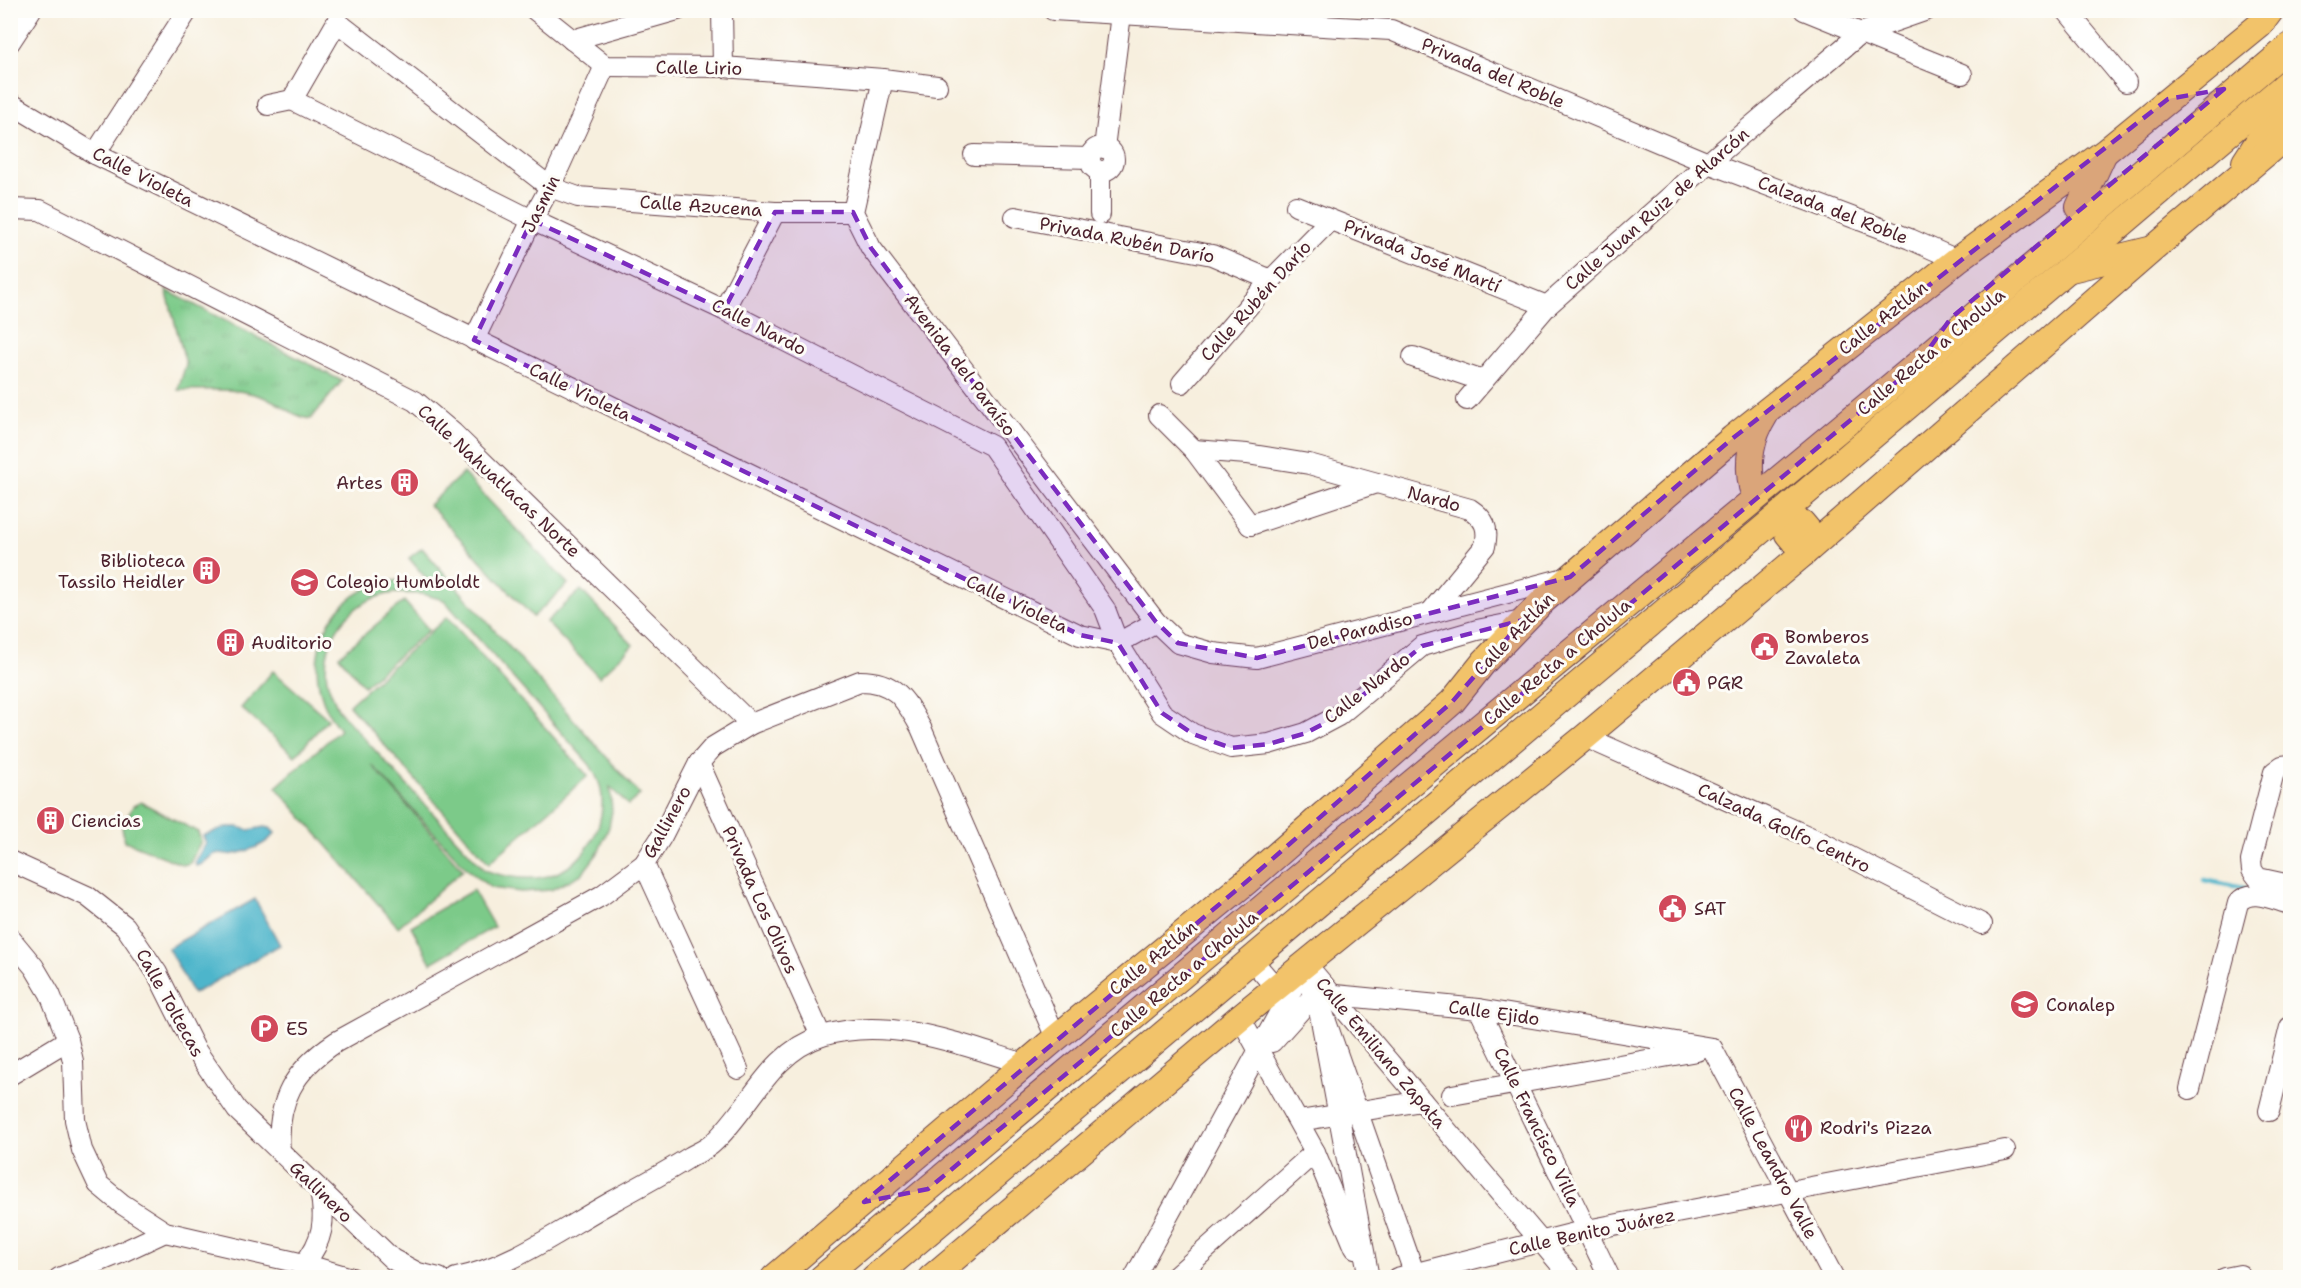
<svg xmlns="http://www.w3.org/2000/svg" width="2301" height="1288" font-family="'Shantell Sans',sans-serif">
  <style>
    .grass { fill: url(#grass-tufts); stroke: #62745a; stroke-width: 1.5 }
    .pitch { fill: #7bca89; stroke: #62745a; stroke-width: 1.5; fill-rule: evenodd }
    .water { fill: #4db5cb; stroke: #4c6a7b; stroke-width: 1.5 }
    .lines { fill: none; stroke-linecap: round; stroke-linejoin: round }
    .stream { stroke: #4db5cb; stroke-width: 4.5 }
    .minor-casing { stroke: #643e46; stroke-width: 22 }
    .major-casing { stroke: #643e46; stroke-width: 28 }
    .minor { stroke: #fff; stroke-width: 20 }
    .major { stroke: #f2c36a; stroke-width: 26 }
    .marked { fill: #7b2cbf; fill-opacity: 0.2; stroke: #7b2cbf; stroke-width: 4.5; stroke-dasharray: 12 8; stroke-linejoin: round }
    .labels { text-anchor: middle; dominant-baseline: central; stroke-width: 6; stroke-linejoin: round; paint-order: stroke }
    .street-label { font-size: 18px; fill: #4a1f2b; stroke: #fdfcf7 }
    .poi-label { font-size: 18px; fill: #4a1f2b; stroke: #fdfcf7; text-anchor: start }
  </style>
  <defs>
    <pattern id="grass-tufts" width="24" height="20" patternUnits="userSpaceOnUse" patternTransform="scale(1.5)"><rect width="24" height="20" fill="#7bca89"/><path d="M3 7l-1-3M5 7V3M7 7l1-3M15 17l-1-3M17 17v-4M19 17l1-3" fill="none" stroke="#6cad76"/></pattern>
  </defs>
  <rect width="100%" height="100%" fill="#fdfcf7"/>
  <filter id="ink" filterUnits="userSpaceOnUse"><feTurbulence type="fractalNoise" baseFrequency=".0167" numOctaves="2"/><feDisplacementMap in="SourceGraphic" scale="12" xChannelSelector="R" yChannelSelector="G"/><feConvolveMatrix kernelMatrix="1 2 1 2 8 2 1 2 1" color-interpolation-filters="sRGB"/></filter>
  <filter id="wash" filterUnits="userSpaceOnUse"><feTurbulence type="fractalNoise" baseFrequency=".008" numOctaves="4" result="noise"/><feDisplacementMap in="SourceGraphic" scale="24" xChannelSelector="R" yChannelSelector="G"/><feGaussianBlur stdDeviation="1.35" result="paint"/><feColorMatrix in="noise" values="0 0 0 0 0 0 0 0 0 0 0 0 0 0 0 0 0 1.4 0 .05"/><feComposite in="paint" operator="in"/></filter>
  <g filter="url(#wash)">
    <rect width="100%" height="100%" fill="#f7efde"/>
    <!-- grass -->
    <path class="grass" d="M166,290L342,381L311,419C288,415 284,404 266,398C238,387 207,390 178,390L186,364Z"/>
    <!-- pitch -->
    <g class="pitch">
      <polygon points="463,473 568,584 533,617 429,505"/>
      <path d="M422,548L640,795L628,805L610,787L612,811L609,827L598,853L582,874L551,890L521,892L491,888L467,869L372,765L463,870L398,927L276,787L340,730C300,681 313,610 374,585C391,578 412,581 429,582L409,558ZM395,593L422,594L444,600L590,765C594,772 600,782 601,790C607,826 585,866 548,876C529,881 503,877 485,870L339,711C335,701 329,690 327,680C321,636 352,598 395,593Z"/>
      <polygon points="581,590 633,645 599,677 546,622"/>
      <polygon points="404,601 429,630 364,686 339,656"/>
      <polygon points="447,617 588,776 489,863 349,705"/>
      <polygon points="273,671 328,719 295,756 241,708"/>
      <polygon points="141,802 198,832 201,841 190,863 183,865 125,841 122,828 133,806"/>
      <polygon points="473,890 494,927 431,963 411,926"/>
    </g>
    <!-- water -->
    <g class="water">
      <path d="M226,827H238L249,830L264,827L270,828L275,833C266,846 248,851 234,854C227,856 223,851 215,854C207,857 205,865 196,866L195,861L206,843L203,836Z"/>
      <polygon points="255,899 280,945 193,994 168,948"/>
    </g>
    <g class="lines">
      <!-- stream -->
      <polyline class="stream" points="2204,880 2248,889"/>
    </g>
  </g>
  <g filter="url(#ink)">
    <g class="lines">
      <defs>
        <g id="minor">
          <polyline points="535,10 605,66 723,67 883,79 937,86"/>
          <polyline points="722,10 723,67"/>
          <polyline points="1053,10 1391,30 1708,163 1910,239 1957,260"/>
          <polyline points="1804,10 1962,74"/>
          <polyline points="2066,10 2126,82"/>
          <polyline points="337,22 550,187 578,197 775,212 853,212"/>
          <polyline points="572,40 678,10"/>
          <polyline points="10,42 31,10"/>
          <polyline points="883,79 853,212 871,248 1156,622 1178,643 1213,653 1257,658 1569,577"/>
          <polyline points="292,100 532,220 724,310 992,446 1105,609 1118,643 1162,713 1193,734 1231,748 1269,744 1306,733 1338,716 1422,646 1477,630 1522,621"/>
          <polyline points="292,100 337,22"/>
          <polyline points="10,103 95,154 1080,635 1118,643 1156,622"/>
          <polyline points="268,105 292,100"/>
          <circle cx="1102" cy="159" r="12"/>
          <polyline points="1104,148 1121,14"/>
          <polyline points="95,154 188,10"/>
          <polyline points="974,155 1090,158"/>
          <polyline points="1296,206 1547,306"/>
          <polyline points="10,209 40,210 415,401 453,433 751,724"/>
          <polyline points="1100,214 1100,171"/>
          <polyline points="1015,217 1212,255 1271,280"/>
          <polyline points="724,310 775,212"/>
          <polyline points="474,340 532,220 550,187 605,66"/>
          <polyline points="1413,357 1483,381"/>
          <polyline points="1182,383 1271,280 1330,220"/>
          <polyline points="1467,400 1547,306 1708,163 1861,33 1927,10"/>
          <polyline points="1159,415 1194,450 1250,525"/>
          <path d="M1194,450L1247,454L1309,464L1470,509C1485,519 1489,528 1485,546L1430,613"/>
          <polyline points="1250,525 1376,483"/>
          <polyline points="1585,737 1821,842 1982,924"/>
          <polyline points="699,763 821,1036"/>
          <polyline points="2290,765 2282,766 2274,772 2251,861 2252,870 2258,878 2290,885"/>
          <polyline points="10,861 87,896 125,926 157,973 195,1049 237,1110 392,1259 418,1273 439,1278"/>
          <polyline points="644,864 738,1069"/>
          <polyline points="10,938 34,967 50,994 68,1040 73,1061 75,1120 82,1150 98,1184 122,1204 165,1232 304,1264 352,1278"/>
          <polyline points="1252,960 1276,988 1287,990"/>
          <polyline points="1325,994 1479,1009 1712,1048"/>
          <polyline points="1479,1009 1610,1278"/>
          <polyline points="1240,1017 1315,1152 1355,1248"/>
          <polyline points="1272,1042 1316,993"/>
          <polyline points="1712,1048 1834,1278"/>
          <polyline points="10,1075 68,1040"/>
          <path d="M2190,1089L2238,903C2250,887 2274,900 2290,904"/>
          <polyline points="1452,1095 1697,1051"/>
          <polyline points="2269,1111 2290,1027"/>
          <polyline points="1299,1121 1422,1101"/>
          <path d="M280,1152C276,1101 294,1070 336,1042L601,896L644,864L662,836L699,763L713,747L751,724L860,681C896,681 905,700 921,728L1056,1038"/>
          <path d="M304,1264C323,1241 326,1220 320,1191"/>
          <polyline points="59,1278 118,1254 165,1232"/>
          <path d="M456,1278C510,1268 567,1226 615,1200C640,1186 665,1173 690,1157C697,1153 707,1149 713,1143C751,1108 769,1053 822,1036C889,1015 961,1045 1025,1064"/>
          <polyline points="1134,1278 1306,964 1572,1278"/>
          <polyline points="1174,1278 1315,1152"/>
          <polyline points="1369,1278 1316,993 1312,992 1306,964 1316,993 1416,1278"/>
          <polyline points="1397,1278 1587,1230 2005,1150"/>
          <polyline points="2225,1278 2240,1275"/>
        </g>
        <g id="major">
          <polyline points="2245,162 2276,114 2290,102"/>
          <polyline points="2079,207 2103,155"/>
          <polyline points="2071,269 2149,250"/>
          <path d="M1752,487C1747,462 1751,437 1765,415"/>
          <polyline points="1802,523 1817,541"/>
          <polyline points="1788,534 1804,553"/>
          <polyline points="774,1278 1056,1038 1246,882 1452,702 1484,662 1544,600 1733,438 1957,260 2105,152 2260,25 2271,10"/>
          <polyline points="822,1278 1360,826 1919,363 2290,46"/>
          <polyline points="874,1278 1797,500 2290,81"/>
          <polyline points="931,1278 1240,1017 1585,737 1804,553 2153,249 2290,133"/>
        </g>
      </defs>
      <!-- minor casing -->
      <use href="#minor" class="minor-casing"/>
      <!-- major casing -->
      <use href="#major" class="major-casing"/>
      <!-- minor -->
      <use href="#minor" class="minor"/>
      <!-- major -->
      <use href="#major" class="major"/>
    </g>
  </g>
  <!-- marked area -->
  <path class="marked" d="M2224,89L1951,318L1919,363L928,1189L864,1202L1246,882L1452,702L1523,620L1422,646L1338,716L1306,733L1269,744L1231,748L1193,734L1162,713L1118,643L1080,635L474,340L532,220L724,310L775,212H853L871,248L1156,622L1178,643L1257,658L1570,577L1733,438L2168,99Z"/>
  <!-- icons -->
  <defs>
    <symbol id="building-disc" viewBox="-11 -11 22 22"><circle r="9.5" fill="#d1495b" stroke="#fdfcf7"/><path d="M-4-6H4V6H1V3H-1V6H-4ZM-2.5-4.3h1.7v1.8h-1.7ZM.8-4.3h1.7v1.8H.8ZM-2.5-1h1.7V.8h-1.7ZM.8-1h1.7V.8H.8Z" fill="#fff"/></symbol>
    <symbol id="school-disc" viewBox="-11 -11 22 22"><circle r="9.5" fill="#d1495b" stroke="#fdfcf7"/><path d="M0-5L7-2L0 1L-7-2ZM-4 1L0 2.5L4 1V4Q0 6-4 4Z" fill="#fff"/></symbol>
    <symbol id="civic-disc" viewBox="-11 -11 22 22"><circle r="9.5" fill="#d1495b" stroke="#fdfcf7"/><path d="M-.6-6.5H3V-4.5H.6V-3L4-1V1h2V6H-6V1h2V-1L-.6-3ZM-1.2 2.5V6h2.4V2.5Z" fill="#fff"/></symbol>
    <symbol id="parking-disc" viewBox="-11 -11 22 22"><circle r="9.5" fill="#d1495b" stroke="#fdfcf7"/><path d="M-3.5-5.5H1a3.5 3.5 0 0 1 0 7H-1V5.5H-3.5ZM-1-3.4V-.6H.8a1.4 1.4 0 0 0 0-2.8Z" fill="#fff"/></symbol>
    <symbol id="restaurant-disc" viewBox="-11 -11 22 22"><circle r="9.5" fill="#d1495b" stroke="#fdfcf7"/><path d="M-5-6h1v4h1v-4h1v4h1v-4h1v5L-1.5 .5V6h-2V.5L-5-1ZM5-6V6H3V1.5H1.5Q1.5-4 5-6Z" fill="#fff"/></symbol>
  </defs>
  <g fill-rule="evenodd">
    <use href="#building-disc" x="388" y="466" width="33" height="33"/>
    <use href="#building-disc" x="190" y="554" width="33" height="33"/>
    <use href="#school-disc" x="288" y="566" width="33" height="33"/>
    <use href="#building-disc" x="214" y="626" width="33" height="33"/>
    <use href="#civic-disc" x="1748" y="630" width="33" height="33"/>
    <use href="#civic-disc" x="1670" y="666" width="33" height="33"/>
    <use href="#building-disc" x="34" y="804" width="33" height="33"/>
    <use href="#civic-disc" x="1656" y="892" width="33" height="33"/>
    <use href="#school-disc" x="2008" y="988" width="33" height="33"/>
    <use href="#parking-disc" x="248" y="1012" width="33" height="33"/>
    <use href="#restaurant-disc" x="1782" y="1112" width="33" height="33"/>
  </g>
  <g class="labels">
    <!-- street labels -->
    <g class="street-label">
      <text transform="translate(699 68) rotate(1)">Calle Lirio</text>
      <text transform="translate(1493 73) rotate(23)">Privada del Roble</text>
      <text transform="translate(143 177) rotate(27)">Calle Violeta</text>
      <text transform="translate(541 204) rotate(-63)">Jasmin</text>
      <text transform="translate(701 206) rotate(4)">Calle Azucena</text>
      <text transform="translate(1657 209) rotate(-41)">Calle Juan Ruiz de Alarcón</text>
      <text transform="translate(1833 210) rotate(21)">Calzada del Roble</text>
      <text transform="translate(1127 240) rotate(11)">Privada Rubén Darío</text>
      <text transform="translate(1422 256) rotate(22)">Privada José Martí</text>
      <text transform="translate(1256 301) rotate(-48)">Calle Rubén Darío</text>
      <text transform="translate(1883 318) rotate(-38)">Calle Aztlán</text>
      <text transform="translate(759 327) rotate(27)">Calle Nardo</text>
      <text transform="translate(1931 352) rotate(-40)">Calle Recta a Cholula</text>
      <text transform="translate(960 365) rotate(53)">Avenida del Paraíso</text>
      <text transform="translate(580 392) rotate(26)">Calle Violeta</text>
      <text transform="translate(499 481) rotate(43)">Calle Nahuatlacas Norte</text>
      <text transform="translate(1434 499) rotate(15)">Nardo</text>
      <text transform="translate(1017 604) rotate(26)">Calle Violeta</text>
      <text transform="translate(1360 631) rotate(-14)">Del Paradiso</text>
      <text transform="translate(1514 634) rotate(-46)">Calle Aztlán</text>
      <text transform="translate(1557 662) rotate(-40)">Calle Recta a Cholula</text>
      <text transform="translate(1367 688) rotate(-38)">Calle Nardo</text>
      <text transform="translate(667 822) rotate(-61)">Gallinero</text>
      <text transform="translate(1784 828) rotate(25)">Calzada Golfo Centro</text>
      <text transform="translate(760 900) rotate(66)">Privada Los Olivos</text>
      <text transform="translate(1153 958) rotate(-39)">Calle Aztlán</text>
      <text transform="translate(1184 974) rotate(-40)">Calle Recta a Cholula</text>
      <text transform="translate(170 1003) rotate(61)">Calle Toltecas</text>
      <text transform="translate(1494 1013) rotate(8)">Calle Ejido</text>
      <text transform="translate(1381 1053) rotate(50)">Calle Emiliano Zapata</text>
      <text transform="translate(1537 1127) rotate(64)">Calle Francisco Villa</text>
      <text transform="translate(1773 1163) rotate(62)">Calle Leandro Valle</text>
      <text transform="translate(321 1192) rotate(44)">Gallinero</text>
      <text transform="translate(1592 1232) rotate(-12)">Calle Benito Juárez</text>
    </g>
    <!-- poi labels -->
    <g class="poi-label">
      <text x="383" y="483" text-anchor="end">Artes</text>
      <text x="185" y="561" text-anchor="end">Biblioteca<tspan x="185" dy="21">Tassilo Heidler</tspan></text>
      <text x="326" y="582">Colegio Humboldt</text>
      <text x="1785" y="637">Bomberos<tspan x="1785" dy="21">Zavaleta</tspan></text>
      <text x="251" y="643">Auditorio</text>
      <text x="1707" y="683">PGR</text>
      <text x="71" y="821">Ciencias</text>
      <text x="1694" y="909">SAT</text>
      <text x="2046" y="1005">Conalep</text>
      <text x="286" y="1029">E5</text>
      <text x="1820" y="1128">Rodri's Pizza</text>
    </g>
  </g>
  <!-- margin -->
  <rect width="2301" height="1288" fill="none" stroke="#fdfcf7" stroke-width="36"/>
</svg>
